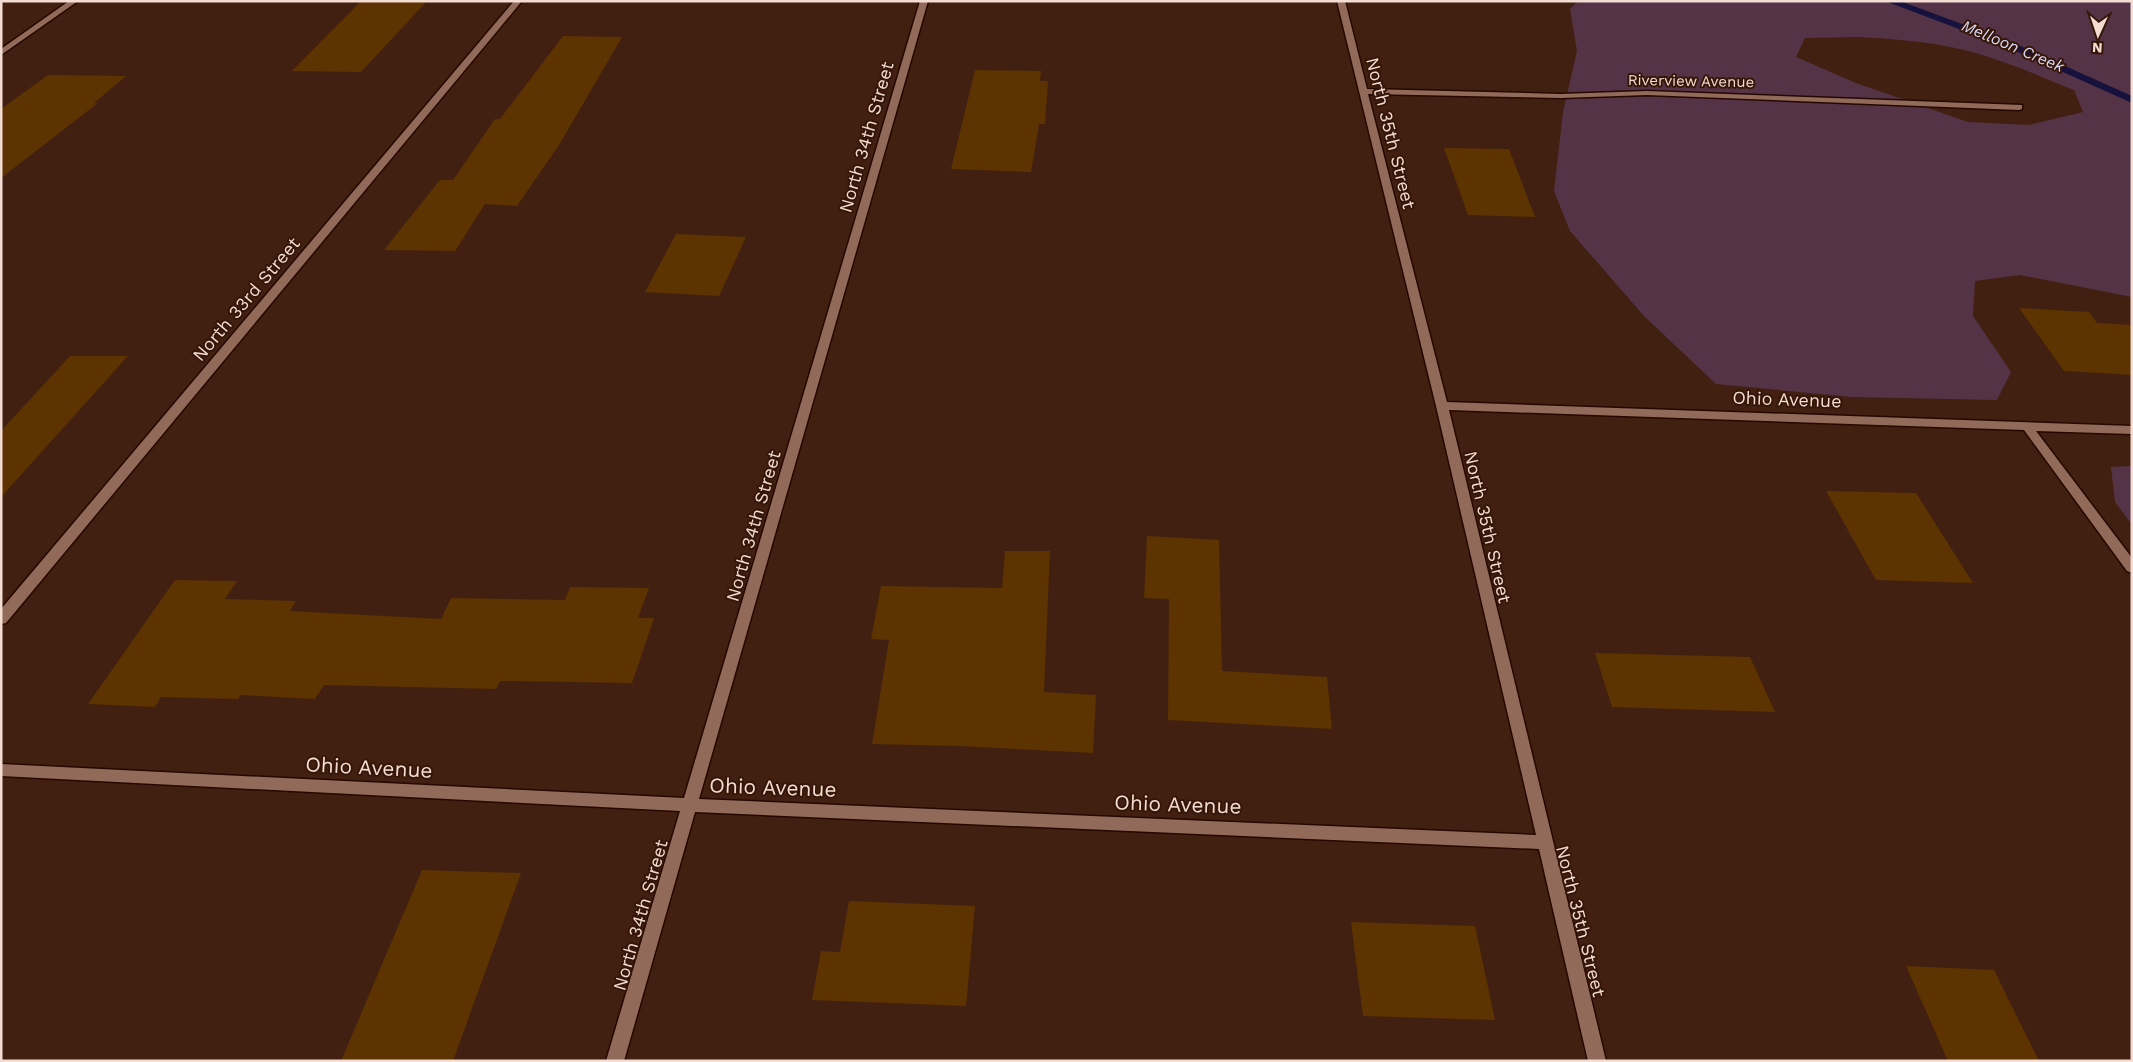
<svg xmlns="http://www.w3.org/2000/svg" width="2133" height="1062" font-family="'Work Sans',sans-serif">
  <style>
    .green { fill: #553347; fill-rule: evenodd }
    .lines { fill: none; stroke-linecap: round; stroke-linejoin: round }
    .stream { fill: #17113e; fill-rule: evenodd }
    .building { fill: #5c3301 }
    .street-casing { stroke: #260800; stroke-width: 3 }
    .street { fill: #916a5a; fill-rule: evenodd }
    .labels { text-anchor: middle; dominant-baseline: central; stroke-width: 4; stroke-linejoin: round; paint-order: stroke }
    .far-street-label { font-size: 15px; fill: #f3dcd2; stroke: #361607 }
    .far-water-label { font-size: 16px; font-style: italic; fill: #d8d9fa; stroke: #361607 }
    .street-label { font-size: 18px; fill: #f3dcd2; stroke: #361607 }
    .near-street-label { font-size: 21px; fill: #f3dcd2; stroke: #361607 }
  </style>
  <rect width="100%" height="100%" fill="#412011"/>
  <!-- green -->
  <g class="green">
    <path d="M1578,1H2132V297L2020,275L1975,281L1973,316L2011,372L1997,400L1852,397L1716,384L1644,316L1570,231L1554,191L1563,112L1577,51L1570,9ZM1859,37C1892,39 1923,41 1955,48C1995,56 2036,75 2074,90L2083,112L2029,125L1968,122L1856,83L1796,57L1805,38Z"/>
    <polygon points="2132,466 2132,525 2115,502 2111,467"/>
  </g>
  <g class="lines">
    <!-- stream -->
    <polygon class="stream" points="1885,1 1900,1 2016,44 2132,96 2132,103 2009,48"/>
  </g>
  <!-- building -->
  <g class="building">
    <polygon points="361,1 427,1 361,72 292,71"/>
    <polygon points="563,36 622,37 559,145 517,206 485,204 455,251 384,250 440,180 453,180 495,119 500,119"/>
    <polygon points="975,70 1041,71 1040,81 1048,81 1045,124 1039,124 1031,172 951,169"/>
    <polygon points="48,75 126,76 94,103 98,103 1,178 1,109"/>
    <polygon points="1444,148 1509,149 1535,217 1468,215"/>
    <polygon points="676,234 746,237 719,296 645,292"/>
    <polygon points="2019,308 2089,312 2097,323 2132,325 2132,375 2064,371"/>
    <polygon points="70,356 128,356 1,497 1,431"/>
    <polygon points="1826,491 1916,493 1973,583 1876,580"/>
    <polygon points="1147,536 1219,540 1222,671 1327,677 1332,729 1168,720 1169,599 1144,598"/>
    <polygon points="1005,551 1050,551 1044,692 1096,695 1093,753 959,746 872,744 889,640 871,639 881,586 1002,588"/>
    <polygon points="175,580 237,581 225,599 296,601 290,611 441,619 451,598 565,600 570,587 649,588 638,618 654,618 632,683 500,681 496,689 324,685 315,699 240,695 238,699 161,697 155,707 88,704"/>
    <polygon points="1595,653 1750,657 1775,712 1612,707"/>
    <polygon points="422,870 521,873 453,1061 341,1061"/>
    <polygon points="849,901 975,906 966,1006 812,1000 821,951 840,952"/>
    <polygon points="1351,922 1475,926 1495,1020 1363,1016"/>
    <polygon points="1906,966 1994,970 2039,1061 1948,1061"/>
  </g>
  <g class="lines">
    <defs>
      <g id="street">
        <polygon points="69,1 78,1 1,55 1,49"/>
        <polygon points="514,1 522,1 6,623 1,624 1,609"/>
        <polygon points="920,1 928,1 699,799 1536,835 1436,406 1337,1 1345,1 1367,89 1561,94 1647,91 2022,105 2022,109 2019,110 1647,95 1561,98 1368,94 1447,402 2132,426 2132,434 2036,431 2132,558 2132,573 2127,571 2024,430 1449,410 1606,1061 1588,1061 1539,849 695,812 624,1061 606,1061 680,811 1,776 1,764 684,798"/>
      </g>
    </defs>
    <!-- street casing -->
    <use href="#street" class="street-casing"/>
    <!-- street -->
    <use href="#street" class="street"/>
  </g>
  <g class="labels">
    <!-- far-street labels -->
    <g class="far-street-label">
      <text transform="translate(1691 81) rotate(1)">Riverview Avenue</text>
    </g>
    <!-- far-water labels -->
    <g class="far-water-label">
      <text transform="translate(2013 46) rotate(23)">Melloon Creek</text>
    </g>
    <!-- street labels -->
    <g class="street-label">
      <text transform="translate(1391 133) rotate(76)">North 35th Street</text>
      <text transform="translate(866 137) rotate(-74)">North 34th Street</text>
      <text transform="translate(246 299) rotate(-50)">North 33rd Street</text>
      <text transform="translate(1787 399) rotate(2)">Ohio Avenue</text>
      <text transform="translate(753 526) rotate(-74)">North 34th Street</text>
      <text transform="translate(1488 527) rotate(77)">North 35th Street</text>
      <text transform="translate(640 915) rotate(-74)">North 34th Street</text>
      <text transform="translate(1581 921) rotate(76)">North 35th Street</text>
    </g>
    <!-- near-street labels -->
    <g class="near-street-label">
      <text transform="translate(369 767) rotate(3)">Ohio Avenue</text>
      <text transform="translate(773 787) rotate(2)">Ohio Avenue</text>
      <text transform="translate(1178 804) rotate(2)">Ohio Avenue</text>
    </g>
  </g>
  <!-- border -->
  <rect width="2133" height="1062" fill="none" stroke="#f3dcd2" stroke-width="5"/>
  <!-- north arrow -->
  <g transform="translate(2098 35) rotate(183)" stroke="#361607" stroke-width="4" paint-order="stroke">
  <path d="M0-4L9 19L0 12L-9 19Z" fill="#f3dcd2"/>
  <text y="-8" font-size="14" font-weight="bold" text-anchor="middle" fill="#f3dcd2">N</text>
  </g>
</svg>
